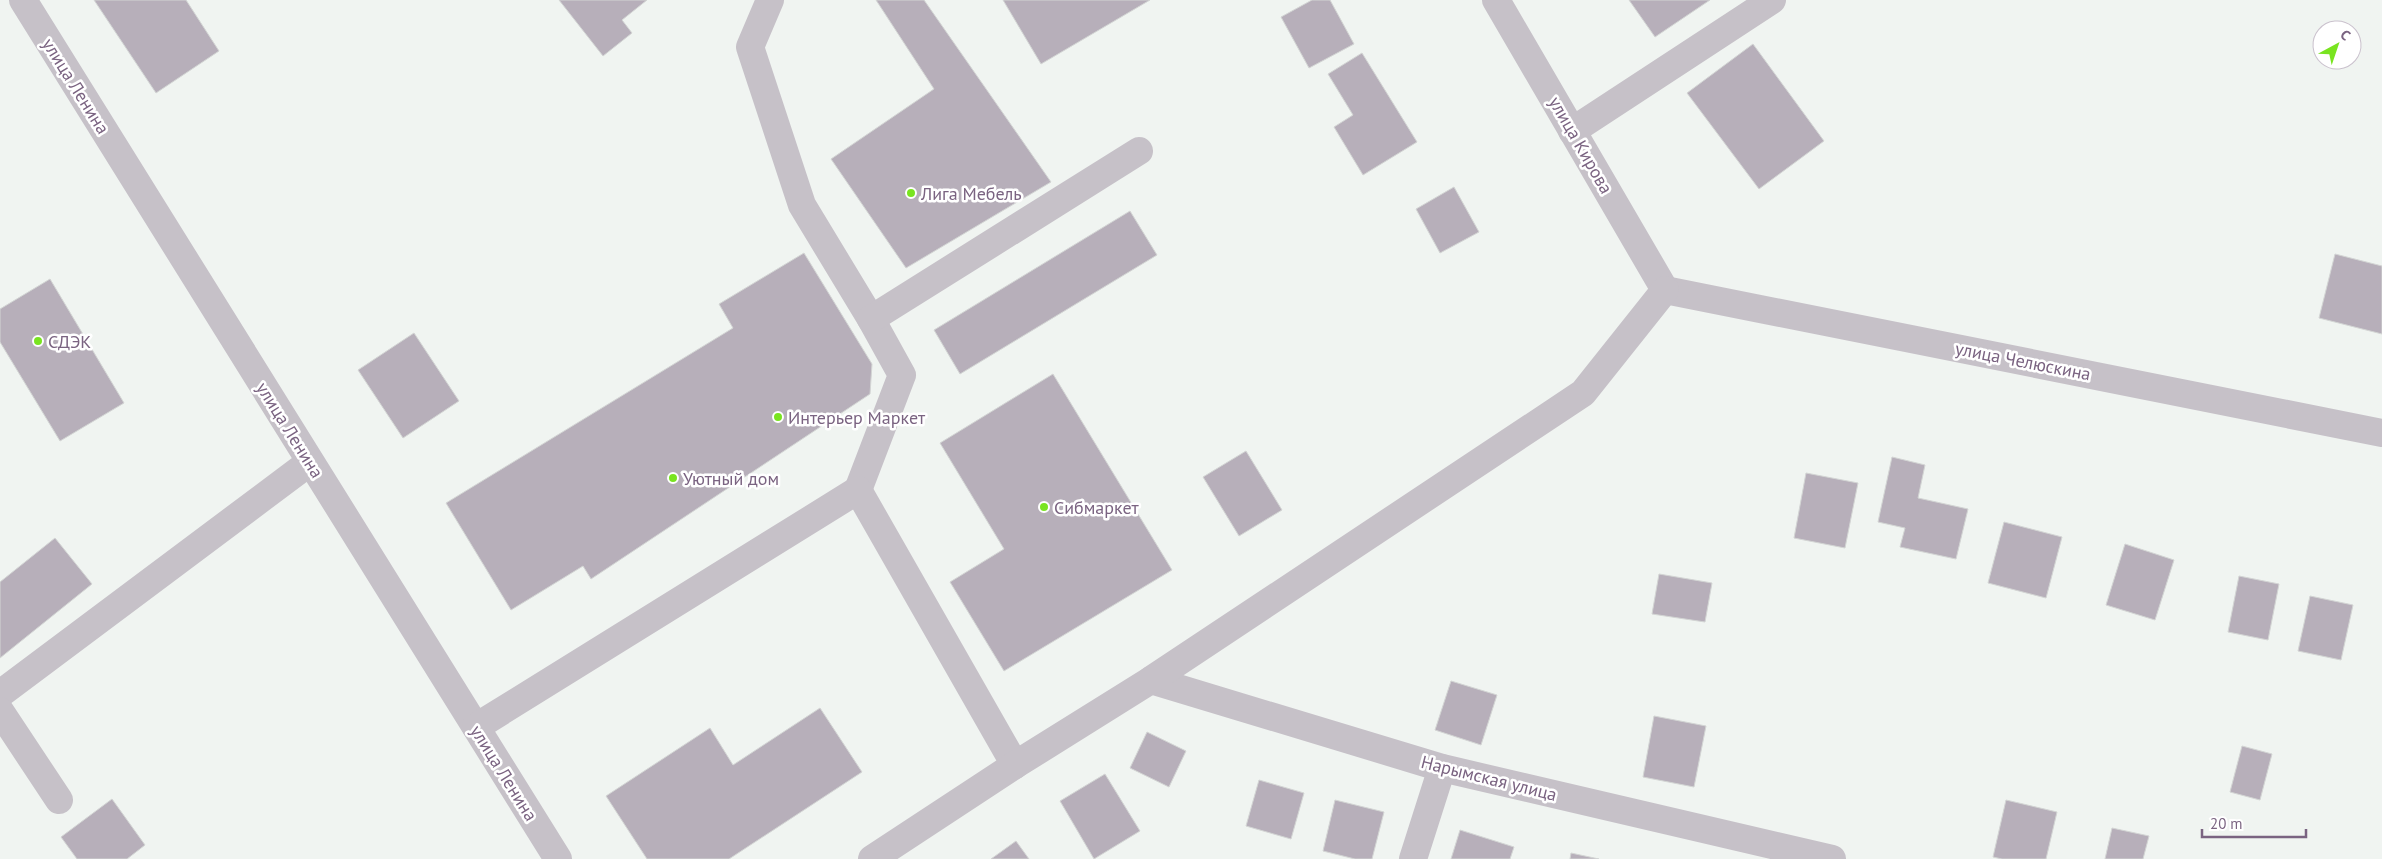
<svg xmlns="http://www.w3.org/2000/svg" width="2382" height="859" font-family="'PT Sans',sans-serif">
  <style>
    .building { fill: #b7afba; stroke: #d3d5d4 }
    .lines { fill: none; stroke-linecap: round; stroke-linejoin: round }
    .minor { stroke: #c6c1c8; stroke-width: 28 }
    .poi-dot { fill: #79e420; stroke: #fff; stroke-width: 2 }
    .labels { text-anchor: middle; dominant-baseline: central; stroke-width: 5; stroke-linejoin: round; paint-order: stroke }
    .street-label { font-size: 18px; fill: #7a6381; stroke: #fff }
    .poi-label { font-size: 18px; fill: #7a6381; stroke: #fff; text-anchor: start }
  </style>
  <rect width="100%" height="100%" fill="#f0f4f1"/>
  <!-- building -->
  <g class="building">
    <polygon points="94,0 186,0 219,51 156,93"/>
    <polygon points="559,0 647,0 622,20 632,33 603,56"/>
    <polygon points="876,0 924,0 1051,182 906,268 831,159 934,89"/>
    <polygon points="1003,0 1150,0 1041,64"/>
    <polygon points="1312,0 1330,0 1354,44 1309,68 1281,17"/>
    <polygon points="1629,0 1710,0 1655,37"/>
    <polygon points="1753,44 1824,141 1759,189 1687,93"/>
    <polygon points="1362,53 1417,142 1363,175 1334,127 1353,115 1328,74"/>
    <polygon points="1454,187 1479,232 1440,253 1416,209"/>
    <polygon points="1130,211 1157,255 960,374 934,330"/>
    <polygon points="804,253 872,364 870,394 591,579 583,566 511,610 446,503 733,328 719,304"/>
    <polygon points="2335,254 2382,266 2382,334 2319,318"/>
    <polygon points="50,279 124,403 60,441 0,342 0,309"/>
    <polygon points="414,333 459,401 403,438 358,370"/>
    <polygon points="1053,374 1172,570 1004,671 950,582 1004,549 940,443"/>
    <polygon points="1246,451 1282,510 1239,536 1203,477"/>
    <polygon points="1892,457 1925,465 1918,498 1968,509 1956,559 1900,547 1905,528 1878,522"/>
    <polygon points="1806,473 1858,483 1845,548 1794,538"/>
    <polygon points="2004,522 2062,537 2046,598 1988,583"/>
    <polygon points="55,538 92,584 0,658 0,582"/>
    <polygon points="2125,544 2174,560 2155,620 2106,605"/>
    <polygon points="1659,574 1712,583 1705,622 1652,614"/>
    <polygon points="2239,576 2279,584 2268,640 2228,632"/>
    <polygon points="2310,596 2353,605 2341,660 2298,651"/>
    <polygon points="1451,681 1497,695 1481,745 1435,730"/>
    <polygon points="820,708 862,772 729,859 647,859 606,796 710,728 733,765"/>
    <polygon points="1654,716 1706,726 1694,787 1643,777"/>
    <polygon points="1147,732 1186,751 1169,787 1130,768"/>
    <polygon points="2242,746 2272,754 2260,800 2230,792"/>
    <polygon points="1105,774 1140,831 1094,859 1060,801"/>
    <polygon points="1259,780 1304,793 1291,839 1246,826"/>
    <polygon points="112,799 145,845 127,859 77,859 61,837"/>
    <polygon points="1335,800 1384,812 1372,859 1355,859 1323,851"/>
    <polygon points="2006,800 2057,812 2046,859 2002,859 1993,857"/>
    <polygon points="2112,828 2149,836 2143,859 2105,859"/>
    <polygon points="1460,830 1514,847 1510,859 1451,859"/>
    <polygon points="1016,841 1029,859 991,859"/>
    <polygon points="1571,853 1599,859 1570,859"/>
  </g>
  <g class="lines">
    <!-- minor -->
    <g class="minor">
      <polyline points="23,0 558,859"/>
      <polyline points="770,0 750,47 802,205 871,319 902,375 858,490"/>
      <polyline points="1496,0 1665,290"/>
      <polyline points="1572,131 1772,0"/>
      <polyline points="1665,290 2382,433"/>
      <polyline points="871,319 1139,151"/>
      <polyline points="1151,680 1442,768 1832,859"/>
      <polyline points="0,694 310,462"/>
      <polyline points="0,711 59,800"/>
      <polyline points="476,727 858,490 1015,765"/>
      <polyline points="872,859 1015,765 1151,680 1583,393 1665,290"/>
      <polyline points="1413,859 1442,768"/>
    </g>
  </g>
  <!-- markers -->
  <g class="poi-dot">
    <circle cx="911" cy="193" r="5"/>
    <circle cx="38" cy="341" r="5"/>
    <circle cx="778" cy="417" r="5"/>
    <circle cx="673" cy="478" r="5"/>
    <circle cx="1044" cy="507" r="5"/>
  </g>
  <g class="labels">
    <!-- street labels -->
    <g class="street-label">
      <text transform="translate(76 86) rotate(58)">улица Ленина</text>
      <text transform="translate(1581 145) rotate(60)">улица Кирова</text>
      <text transform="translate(2023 361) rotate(11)">улица Челюскина</text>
      <text transform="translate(290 430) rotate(58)">улица Ленина</text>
      <text transform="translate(504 773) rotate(58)">улица Ленина</text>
      <text transform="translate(1489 778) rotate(14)">Нарымская улица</text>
    </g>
    <!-- poi labels -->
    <g class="poi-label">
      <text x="921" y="193">Лига Мебель</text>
      <text x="48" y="341">СДЭК</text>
      <text x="788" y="417">Интерьер Маркет</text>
      <text x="683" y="478">Уютный дом</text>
      <text x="1054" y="507">Сибмаркет</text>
    </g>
  </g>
  <!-- north arrow -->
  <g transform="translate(2337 45) rotate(40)"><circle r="24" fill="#ffffff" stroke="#cac1cd"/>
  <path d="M0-4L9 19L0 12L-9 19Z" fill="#79e420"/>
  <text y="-8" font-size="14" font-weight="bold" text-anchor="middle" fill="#7a6381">С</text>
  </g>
  <!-- scale -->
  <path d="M2202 829v8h104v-8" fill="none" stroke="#7a6381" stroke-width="2.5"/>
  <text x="2210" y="829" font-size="15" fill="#7a6381" stroke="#ffffff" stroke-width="4" paint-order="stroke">20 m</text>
</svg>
